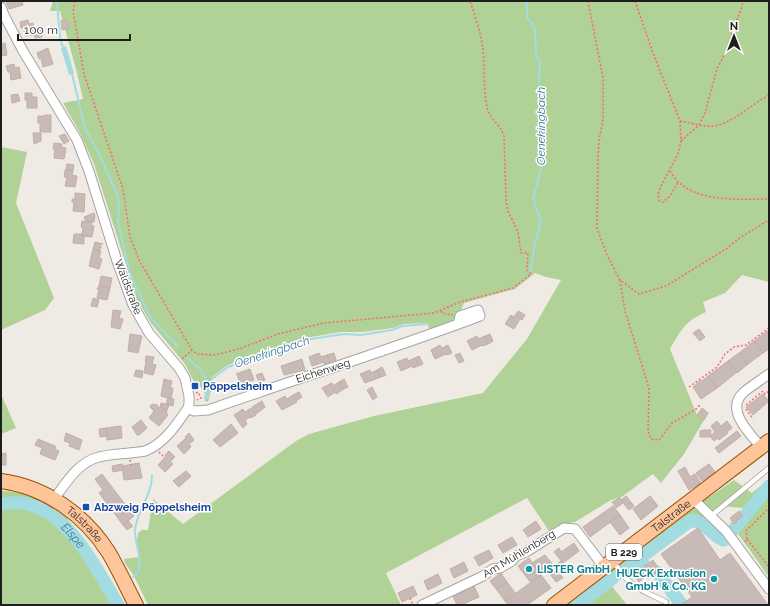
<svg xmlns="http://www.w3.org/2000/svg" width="770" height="606" font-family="Raleway,sans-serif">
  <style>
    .forest { fill: #b0d296 }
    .water { fill: #a2dbe0 }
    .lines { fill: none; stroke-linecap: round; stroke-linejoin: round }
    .stream { stroke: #a2dbe0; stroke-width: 2 }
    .river { stroke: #a2dbe0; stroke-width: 13 }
    .building { fill: #c8bbb7; stroke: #c3aea5 }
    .lane-casing { stroke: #a5a5a5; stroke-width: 6 }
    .street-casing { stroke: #a5a5a5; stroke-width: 11 }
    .primary-casing { stroke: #995000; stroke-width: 16 }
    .path { stroke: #ff666d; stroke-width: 1.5; stroke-dasharray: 2 2; stroke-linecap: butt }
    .lane { stroke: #fff; stroke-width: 4.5 }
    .street { stroke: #fff; stroke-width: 9 }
    .primary { stroke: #ffc59a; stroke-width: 14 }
    .transit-dot { fill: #1a4fb4; stroke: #fff; stroke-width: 1.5 }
    .culture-dot { fill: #0f9aa8; stroke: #fff; stroke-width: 1.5 }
    .labels { text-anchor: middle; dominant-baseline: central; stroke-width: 3; stroke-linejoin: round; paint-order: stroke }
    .shield { fill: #fff; stroke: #626262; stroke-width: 1 }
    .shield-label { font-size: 10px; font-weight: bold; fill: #1e1e1e }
    .street-label { font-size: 11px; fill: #1e1e1e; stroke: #fff }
    .transit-label { font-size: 11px; font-weight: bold; fill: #164399; stroke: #fff; text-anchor: start }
    .culture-label { font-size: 11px; font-weight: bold; fill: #0d838f; stroke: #fff; text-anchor: start }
    .water-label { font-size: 12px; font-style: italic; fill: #3d7a9c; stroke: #fff }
  </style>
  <rect width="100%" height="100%" fill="#f0eae4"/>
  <!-- forest -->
  <g class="forest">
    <path d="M53,1H769V282L742,275L725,293L703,302L706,312C685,321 681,330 670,349L697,415L704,420L684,454L661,483L653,474L620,498L611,500L575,522L558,525L549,531L527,498L386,573L401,605H148L134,576L125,563L124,559L139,557L137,541L138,533L142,530H148L153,499L183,524L296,441L309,434L374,416L483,393L527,339L561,280L546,277L535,273L515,289L464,303L456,321L429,330L428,323L403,324L393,328L362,332H341L305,338L228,365L212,377L209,390H211L208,402L205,401L204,398L205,394L198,383L194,382L185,364L151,323L137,299L94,164L80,133L63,103L83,99L77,73L60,11H50Z"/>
    <polygon points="1,147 27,152 16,203 54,298 45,310 1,330"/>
    <polygon points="1,394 16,428 1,434"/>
    <polygon points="769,479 769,577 736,531 749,515 743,508 721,506 611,585 627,605 561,605 691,506 711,496 734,480 752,493"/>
    <polygon points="1,491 17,492 37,499 62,513 82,536 123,605 1,605"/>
  </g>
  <!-- water -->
  <polygon class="water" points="66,46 74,73 69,75 61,48"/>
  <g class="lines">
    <!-- stream -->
    <g class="stream">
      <polyline points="57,1 60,39 63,47"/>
      <polyline points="527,1 527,17 535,29 536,55 540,63 539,76 543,135 541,170 533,198 541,221 535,244 530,273"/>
      <polyline points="72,74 85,128 99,154 117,194 119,201 118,222 130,274 151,318 178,347"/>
      <path d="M187,358C204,371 207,374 206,396"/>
      <polyline points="206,399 210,390 212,379 228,367 304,340 344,334 361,335 392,330 402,326 428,324"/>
      <polyline points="95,567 97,566"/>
      <path d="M133,577C147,567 134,544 135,530C137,510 152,496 152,475"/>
    </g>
    <!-- river -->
    <g class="river">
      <path id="s1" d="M1,504C8,503 16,502 22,503C68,510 97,569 118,605"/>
      <path d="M636,563L637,560L690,521C703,519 711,535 723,540L726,539L769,486"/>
      <polyline points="657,572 682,605"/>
      <polyline points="620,573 636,563 643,563"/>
      <polyline points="578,605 613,578"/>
    </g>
  </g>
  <!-- building -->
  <g class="building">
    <polygon points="6,1 22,1 23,5 9,9"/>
    <polygon points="28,20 29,24 33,23 34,35 25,36 23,28 21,28 20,22"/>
    <polygon points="62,20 67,20 69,29 62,30 61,21"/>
    <polygon points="41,30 42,37 35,38 34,31"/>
    <polygon points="5,43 7,55 1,56 1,44"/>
    <polygon points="48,48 53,64 43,67 41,58 39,59 37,53"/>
    <polygon points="14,64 15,68 19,67 21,78 11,80 10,72 8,72 6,66"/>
    <polygon points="25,93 32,93 32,97 37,97 37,108 27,108 27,100 25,100"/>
    <polygon points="18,94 20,101 12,103 11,95"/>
    <polygon points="45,115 51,115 51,132 40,132 40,123 38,123 38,116 45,116"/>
    <polygon points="33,133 41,133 41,141 34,144"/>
    <polygon points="65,134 69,141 64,144 59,136"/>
    <polygon points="54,143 62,144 61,147 66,148 64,159 54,158 55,149 53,149"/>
    <polygon points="67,164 74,165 73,171 66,170"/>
    <polygon points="65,170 73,171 72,175 77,176 75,187 65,186 67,177 64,177"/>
    <polygon points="75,193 85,194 84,212 73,211 74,202 72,202 72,199 75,199"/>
    <polygon points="94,213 95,216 94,222 86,221 84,217"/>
    <polygon points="82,221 92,222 91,225 94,226 92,237 82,236 83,227 81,227"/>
    <polygon points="74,234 82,234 82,236 84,236 84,244 73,243"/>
    <polygon points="95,242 103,244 101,244 100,247 102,248 100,248 99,251 93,249"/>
    <polygon points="93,249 101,251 99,258 102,259 99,269 89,266"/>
    <polygon points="101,276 112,278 110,288 99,286"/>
    <polygon points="99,286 110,288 107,300 97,298 99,289 97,289"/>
    <polygon points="93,298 99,300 97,307 91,306"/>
    <polygon points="113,310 121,311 119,318 123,319 120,329 111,327"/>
    <polygon points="518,311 525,315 522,320 520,319 514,329 505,324 511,315 514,317"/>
    <polygon points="699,329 705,337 700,341 693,333"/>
    <polygon points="769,330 769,349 763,353 754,341"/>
    <polygon points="130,334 142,336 138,353 128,351"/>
    <polygon points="490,334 493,341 488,344 485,336"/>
    <polygon points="477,336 478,339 485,336 488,344 483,346 482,345 472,350 467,341"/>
    <polygon points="754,341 763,353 748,364 739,353"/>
    <polygon points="440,345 442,348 448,345 452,353 447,355 446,354 435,359 431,350"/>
    <polygon points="319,353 321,357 327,355 330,362 324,364 324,362 312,366 309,357"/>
    <polygon points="334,353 336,360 330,362 327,355"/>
    <polygon points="460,353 464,361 459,363 455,355"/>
    <polygon points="739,353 748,364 737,373 728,361"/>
    <polygon points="146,356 154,357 152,364 156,365 153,375 144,373 146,361 145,361"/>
    <polygon points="419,356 423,364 418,366 415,358"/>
    <polygon points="407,358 408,361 415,358 418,366 413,368 412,366 401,371 397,362"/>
    <polygon points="302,359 305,370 284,375 281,366"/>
    <polygon points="728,361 737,372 717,388 708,376"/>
    <polygon points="382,367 386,375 381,377 377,370"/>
    <polygon points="250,369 254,380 240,384 237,374 236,374"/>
    <polygon points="136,370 143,371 142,378 134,376"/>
    <polygon points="370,370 371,373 377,370 381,377 365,383 360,374"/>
    <polygon points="262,373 265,380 259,382 256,375"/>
    <polygon points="708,376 717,388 701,399 693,387 701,380 702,381"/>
    <polygon points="164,379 172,381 170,388 173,388 171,399 161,396"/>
    <polygon points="344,379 348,387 344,389 339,382"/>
    <polygon points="339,382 344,389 336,394 335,392 328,397 322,388 332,383 333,386"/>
    <polygon points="372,387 377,397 373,400 367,390"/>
    <polygon points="299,392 302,397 297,400 293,395"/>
    <polygon points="763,394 769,401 753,415 746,407"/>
    <polygon points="293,395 297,402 282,410 276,401 285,396 287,399"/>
    <polygon points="168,398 174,399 173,406 166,404"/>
    <polygon points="262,401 265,407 256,414 252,407"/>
    <polygon points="161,403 169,405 166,413 164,411 165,410 161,406 160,408"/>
    <polygon points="152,404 157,405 160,408 161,406 168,415 159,426 149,418 154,411 150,407"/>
    <polygon points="251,408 256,415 251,418 250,417 245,420 247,424 243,428 234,415 243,409 245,412"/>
    <polygon points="702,408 708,413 704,420 697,415"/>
    <polygon points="141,420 147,428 139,435 137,435 132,427"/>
    <polygon points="717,421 721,426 727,421 732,428 727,432 728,433 719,440 718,438 714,441 710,436 715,432 711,426"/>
    <polygon points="231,424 238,433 220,447 213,440"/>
    <polygon points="121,426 122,438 107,440 106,428"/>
    <polygon points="106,428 107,436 100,437 99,429"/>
    <polygon points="704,430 711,430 710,437 700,437 700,431"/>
    <polygon points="737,431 741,436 719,453 715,448"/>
    <polygon points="66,433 82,440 79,450 69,446 70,443 64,441"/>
    <polygon points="189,433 194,440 189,444 191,447 184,454 177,446 186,438 185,437"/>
    <polygon points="38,439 55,446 56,450 59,451 55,460 40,454 42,448 35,445"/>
    <polygon points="169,451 175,457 170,462 173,464 165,472 158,465 166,456 165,455"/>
    <polygon points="6,453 6,465 1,465 1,454"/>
    <polygon points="139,463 142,478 124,480 122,466"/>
    <polygon points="122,464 123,470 113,472 112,466"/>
    <polygon points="709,464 715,472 702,481 696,473"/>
    <polygon points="685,467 690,477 695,474 701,483 689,490 678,471"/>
    <polygon points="186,471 191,476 179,487 173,481"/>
    <polygon points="102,474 134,516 123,525 99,493 103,490 95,479"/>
    <polygon points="626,496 634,506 629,510 621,500"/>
    <polygon points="650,496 658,506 641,520 633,509"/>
    <polygon points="620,498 623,503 616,508 612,502"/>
    <polygon points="613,506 620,515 590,537 583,527"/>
    <polygon points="739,511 743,516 736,521 737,522 734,524 730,518"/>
    <polygon points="620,515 629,528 620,535 610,522"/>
    <polygon points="128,521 133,526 127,530 123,525"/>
    <polygon points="536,521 541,529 528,537 523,530"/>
    <polygon points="698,528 720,560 730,553 768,605 681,605 692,597 661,554"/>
    <polygon points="512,537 517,545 503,553 498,545"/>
    <polygon points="574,543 579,551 563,563 554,552 559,548 561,552"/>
    <polygon points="489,550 493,558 479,566 474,557"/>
    <polygon points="545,555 554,566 561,561 563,563 556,568 563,578 556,582 546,569 543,571 535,561"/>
    <polygon points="529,558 541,575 531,583 518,566"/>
    <polygon points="653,560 660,570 648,579 646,576 639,582 633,574"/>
    <polygon points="535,561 543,571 540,573 532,563"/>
    <polygon points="464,562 468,571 454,578 450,569"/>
    <polygon points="501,573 507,582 496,589 490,581"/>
    <polygon points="438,574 442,583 428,590 424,581"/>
    <polygon points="541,575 551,588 527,605 508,605 505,601"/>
    <polygon points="507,582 516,594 505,601 496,589"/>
    <polygon points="413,586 417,595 402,602 398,593"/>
    <polygon points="474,586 479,597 461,605 457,605 453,596"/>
  </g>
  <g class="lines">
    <defs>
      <g id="lane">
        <polyline points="711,516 769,468"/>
        <path d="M614,562C629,587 641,590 666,602"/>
      </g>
      <g id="street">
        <path d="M1,7L4,15L23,51L77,140L89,171L117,261L133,305L149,333L179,368L185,378L189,396V404L188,408C177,424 164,444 145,451C130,454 114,453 99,457C78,462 66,483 54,499"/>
        <path d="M188,408L194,411L208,410C299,378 390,350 480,316L478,310L460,316L458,324"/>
        <path d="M761,447C750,434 725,410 743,393C751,386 761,380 769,374"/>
        <polyline points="693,499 726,531 769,589"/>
        <polyline points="422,605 483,576 493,569 500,568 512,561 516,556 526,552 564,528 575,529 604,567"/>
      </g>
      <g id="primary">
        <path id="s2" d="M1,481C46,487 85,515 109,553C119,570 127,588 136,605"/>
        <path id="s3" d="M554,605L769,441"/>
      </g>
    </defs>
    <!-- lane casing -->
    <use href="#lane" class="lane-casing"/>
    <!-- street casing -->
    <use href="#street" class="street-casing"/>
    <!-- primary casing -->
    <use href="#primary" class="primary-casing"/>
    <!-- path -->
    <g class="path">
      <path d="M75,1L73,11L84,74L123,189L130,237L139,260L192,350L197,354L215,355L239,349L278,334L324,323L434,313L460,302L513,288L531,274L527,270L528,253H521L518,232L508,211L506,200L504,136C500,124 490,120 487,107C483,88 485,68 483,49C481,33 475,16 470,1"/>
      <polyline points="588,1 603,78 603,121 599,140 598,158 597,228 607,255 620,280 639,294 666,286 726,249 741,237 769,220"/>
      <polyline points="635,1 653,53 680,121 681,142 678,154 661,186 658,194 659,201 663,202 670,196 678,182"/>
      <path d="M680,121C691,123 703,127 714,126C733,123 752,104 769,95"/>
      <polyline points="681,141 699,125 705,113 717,69 728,47 734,26 741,10 743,1"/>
      <path d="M670,171C688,204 737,199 769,199"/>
      <polyline points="620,280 625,311 649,388 648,431 651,439 659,440 672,423 695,410 701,404"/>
      <polyline points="441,311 442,313 453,315"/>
      <polyline points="182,359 192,350"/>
      <polyline points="689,387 717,367 725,354 734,347 746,345 769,328"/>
      <polyline points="196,393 198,392 201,398 197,400"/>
      <polyline points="746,405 763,391 765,394 769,391"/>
      <polyline points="746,409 753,419"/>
      <polyline points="159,452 164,457"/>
      <polyline points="130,460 131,465"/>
      <polyline points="747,539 746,531 769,508"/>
      <polyline points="745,542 747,539 769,567"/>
      <polyline points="410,598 413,605"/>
    </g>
    <!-- lane -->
    <use href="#lane" class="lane"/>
    <!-- street -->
    <use href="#street" class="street"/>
    <!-- primary -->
    <use href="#primary" class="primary"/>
  </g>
  <!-- markers -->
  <g class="transit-dot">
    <rect x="191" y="382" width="8" height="8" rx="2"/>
    <rect x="82" y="503" width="8" height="8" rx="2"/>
  </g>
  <g class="culture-dot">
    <circle cx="529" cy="569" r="4"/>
    <circle cx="714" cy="579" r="4"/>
  </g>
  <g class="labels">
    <!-- shield labels -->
    <rect class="shield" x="606" y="544" width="36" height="16" rx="3"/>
    <g class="shield-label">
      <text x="624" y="552">B 229</text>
    </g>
    <!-- street labels -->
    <g class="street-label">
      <text transform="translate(128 287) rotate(69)">Waldstraße</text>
      <text transform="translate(323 371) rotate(-18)">Eichenweg</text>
      <text stroke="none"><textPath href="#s3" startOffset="147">Talstraße</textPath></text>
      <text stroke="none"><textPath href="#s2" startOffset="96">Talstraße</textPath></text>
      <text transform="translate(519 554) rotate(-31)">Am Mühlenberg</text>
    </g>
    <!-- transit labels -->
    <g class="transit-label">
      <text x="203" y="386">Pöppelsheim</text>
      <text x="94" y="507">Abzweig Pöppelsheim</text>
    </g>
    <!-- culture labels -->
    <g class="culture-label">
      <text x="537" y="569">LISTER GmbH</text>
      <text x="706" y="573" text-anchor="end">HUECK Extrusion<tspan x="706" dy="13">GmbH &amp; Co. KG</tspan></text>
    </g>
    <!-- water labels -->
    <g class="water-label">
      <text transform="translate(541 126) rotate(-90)">Oenekingbach</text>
      <text transform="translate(272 352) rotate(-18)">Oenekingbach</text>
      <text stroke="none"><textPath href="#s1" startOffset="83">Elspe</textPath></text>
    </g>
  </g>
  <!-- border -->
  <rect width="770" height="606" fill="none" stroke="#1e1e1e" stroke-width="4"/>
  <!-- north arrow -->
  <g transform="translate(734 36)" stroke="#ffffff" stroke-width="3" paint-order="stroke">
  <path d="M0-3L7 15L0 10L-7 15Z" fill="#1e1e1e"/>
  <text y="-6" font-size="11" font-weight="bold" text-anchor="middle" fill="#1e1e1e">N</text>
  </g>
  <!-- scale -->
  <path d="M18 34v6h112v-6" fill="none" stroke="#1e1e1e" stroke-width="2"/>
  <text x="24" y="34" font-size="12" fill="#1e1e1e" stroke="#ffffff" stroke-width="3" paint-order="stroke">100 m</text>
</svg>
